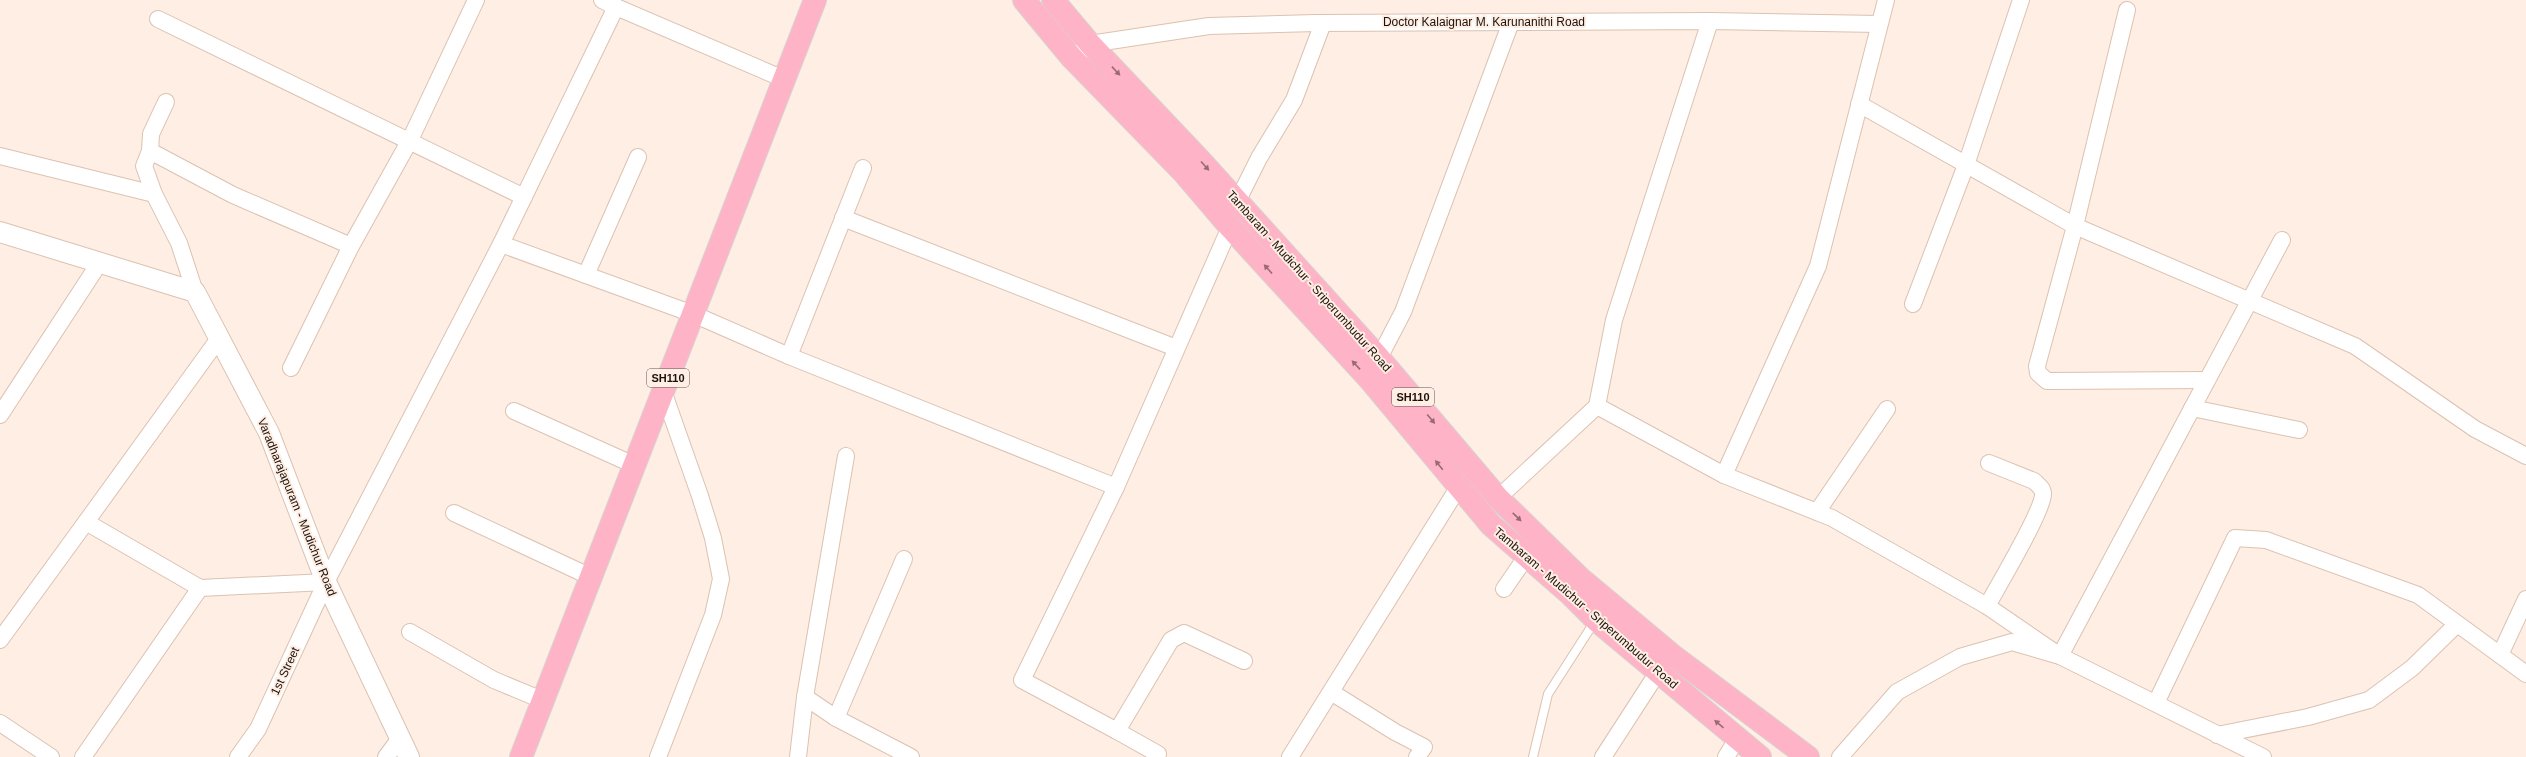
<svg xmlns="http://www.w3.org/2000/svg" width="2526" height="757" font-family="Arial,sans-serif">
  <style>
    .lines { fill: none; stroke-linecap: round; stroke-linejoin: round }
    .service-casing { stroke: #dcc2b1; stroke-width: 10 }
    .minor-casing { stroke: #dcc2b1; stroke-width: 18 }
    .tertiary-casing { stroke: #dcc2b1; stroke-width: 22 }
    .primary-casing { stroke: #d6d4d3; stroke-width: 24 }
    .service { stroke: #fff; stroke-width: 8 }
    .minor { stroke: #fff; stroke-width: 16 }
    .tertiary { stroke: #fff; stroke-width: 20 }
    .primary { stroke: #feb3c6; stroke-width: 22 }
    .oneway { fill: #986b72 }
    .labels { text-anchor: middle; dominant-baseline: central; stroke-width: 4; stroke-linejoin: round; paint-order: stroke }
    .shield { fill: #feeee3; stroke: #5f544c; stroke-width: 1 }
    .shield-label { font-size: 11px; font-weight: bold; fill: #1b120c }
    .street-label { font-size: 12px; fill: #1b120c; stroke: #feeee3 }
  </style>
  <rect width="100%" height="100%" fill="#feeee3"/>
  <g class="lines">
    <defs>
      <polyline id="service" points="1533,757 1548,694 1595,621"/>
      <g id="minor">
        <polyline points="602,0 616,7"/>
        <polyline points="2127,10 2075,226 2037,366 2038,373 2047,381 2207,380"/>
        <polyline points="158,19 524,197"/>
        <polyline points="1072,58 1090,44 1209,26 1316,23 1710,21 1879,24"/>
        <polyline points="1859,104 2075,226 2355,346 2475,429 2526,456"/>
        <polyline points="150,151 233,195 351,246"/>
        <polyline points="0,156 154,194 179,243 195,292"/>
        <polyline points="154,194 144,166 150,151 151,134 166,102"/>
        <polyline points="1237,202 1259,158 1294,100 1323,23"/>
        <polyline points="843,218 1176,348"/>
        <polyline points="1230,227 1116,487 1022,680 1117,731 1171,640 1184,633 1244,661"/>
        <polyline points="501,244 693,314 789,356 1116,487"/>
        <polyline points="586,275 638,157"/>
        <polyline points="1913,304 1966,165 2021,0"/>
        <polyline points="220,337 86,522 200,588 326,582"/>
        <polyline points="789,356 863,168"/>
        <polyline points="1379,358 1403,312 1511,22"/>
        <polyline points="291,368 351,246 410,140 476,0"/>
        <polyline points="1597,406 1614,320 1710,21"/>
        <polyline points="2192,408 2299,430"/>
        <polyline points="514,411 634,465"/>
        <polyline points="0,415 100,262"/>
        <polyline points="1724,475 1818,266 1886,0"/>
        <polyline points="1498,498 1597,406 1724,475 1832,518 1987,606 2060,656 2282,240"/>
        <polyline points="1817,512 1887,409"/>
        <polyline points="454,513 591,577"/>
        <polyline points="1504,589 1526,557"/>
        <path d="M1987,606C1998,586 2043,511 2043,494C2043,488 2038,485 2034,481L1989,463"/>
        <polyline points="410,632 494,680 542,700"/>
        <polyline points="0,640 86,522"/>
        <polyline points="2500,655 2526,599"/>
        <polyline points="1331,692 1395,732 1424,747 1417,757"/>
        <polyline points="805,697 836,718 911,757"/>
        <polyline points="2156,703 2235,538 2266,540 2418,595 2526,674"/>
        <polyline points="836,718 904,559"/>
        <polyline points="0,723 51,757"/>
        <polyline points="1117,731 1158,754"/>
        <polyline points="2217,735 2308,717 2369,700 2412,668 2457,624"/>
        <polyline points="83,757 200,588"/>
        <polyline points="238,757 258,729 326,582 501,244 616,7 786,80"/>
        <polyline points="386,757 401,737"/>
        <polyline points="658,757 713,615 721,579 713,538 700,496 663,391"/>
        <polyline points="798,757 805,697 846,456"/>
        <polyline points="1290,757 1458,488"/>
        <polyline points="1603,757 1658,672"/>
        <polyline points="1726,757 1737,739"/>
        <polyline points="1840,757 1897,692 1960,657 2012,642 2060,656 2263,757"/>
      </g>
      <polyline id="tertiary" points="0,232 195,292 269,433 326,582 409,757"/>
      <g id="primary">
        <polyline points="1024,0 1072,58 1184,173 1230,227 1371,381 1491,525 1570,594 1596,620 1760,757"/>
        <polyline points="1053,0 1090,44 1199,159 1379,358 1498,498 1581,579 1672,655 1808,757"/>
        <polyline points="521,757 815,0"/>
      </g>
    </defs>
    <!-- service casing -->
    <use href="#service" class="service-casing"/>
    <!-- minor casing -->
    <use href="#minor" class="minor-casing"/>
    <!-- tertiary casing -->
    <use href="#tertiary" class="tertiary-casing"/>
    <!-- primary casing -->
    <use href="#primary" class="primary-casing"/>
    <!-- service -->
    <use href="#service" class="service"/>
    <!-- minor -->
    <use href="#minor" class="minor"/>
    <!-- tertiary -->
    <use href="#tertiary" class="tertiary"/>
    <!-- primary -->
    <use href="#primary" class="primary"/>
  </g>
  <!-- one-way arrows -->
  <defs><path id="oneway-solid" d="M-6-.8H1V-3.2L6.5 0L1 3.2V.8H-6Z"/></defs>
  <g class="oneway">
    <use href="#oneway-solid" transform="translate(1116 71) rotate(47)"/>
    <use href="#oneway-solid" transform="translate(1205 166) rotate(48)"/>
    <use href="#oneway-solid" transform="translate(1268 269) rotate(-132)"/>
    <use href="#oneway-solid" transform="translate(1356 365) rotate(-133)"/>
    <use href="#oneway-solid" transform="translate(1431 419) rotate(50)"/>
    <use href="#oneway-solid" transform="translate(1439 465) rotate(-129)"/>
    <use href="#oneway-solid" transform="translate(1517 517) rotate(44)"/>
    <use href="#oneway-solid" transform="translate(1719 724) rotate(-139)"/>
  </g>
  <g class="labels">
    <!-- shield labels -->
    <g class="shield">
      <rect x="647" y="369" width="42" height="18" rx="3"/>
      <rect x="1392" y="388" width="42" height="18" rx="3"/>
    </g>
    <g class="shield-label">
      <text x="668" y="378">SH110</text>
      <text x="1413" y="397">SH110</text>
    </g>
    <!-- street labels -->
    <g class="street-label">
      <text x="1484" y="22">Doctor Kalaignar M. Karunanithi Road</text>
      <text transform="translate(1309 281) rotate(48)">Tambaram - Mudichur - Sriperumbudur Road</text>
      <text transform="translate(297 507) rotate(68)">Varadharajapuram - Mudichur Road</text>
      <text transform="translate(1586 608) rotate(41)">Tambaram - Mudichur - Sriperumbudur Road</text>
      <text transform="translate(285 671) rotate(-65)">1st Street</text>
    </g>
  </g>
</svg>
